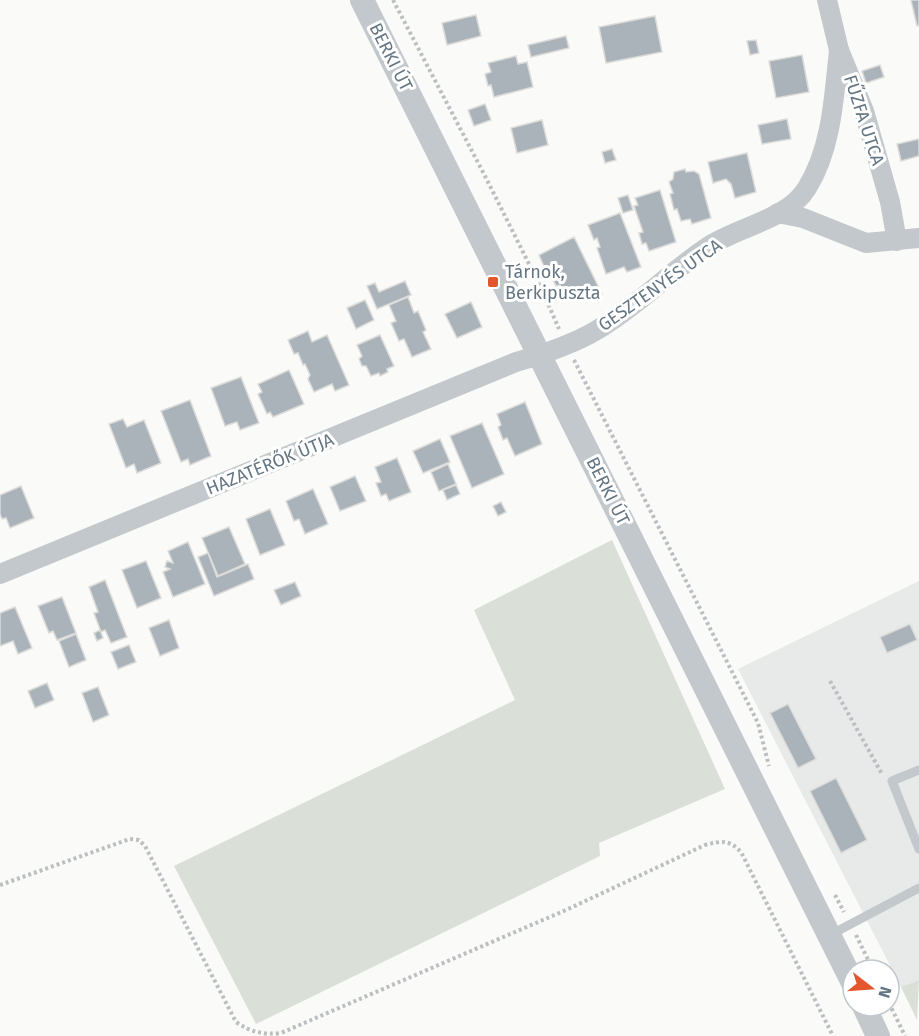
<svg xmlns="http://www.w3.org/2000/svg" width="919" height="1036" font-family="'Fira Sans',sans-serif">
  <style>
    .built { fill: #e8e9e9 }
    .green { fill: #dadfd7 }
    .building { fill: #aab3b9; stroke: #dcdcda; stroke-width: 1.5 }
    .lines { fill: none; stroke-linecap: round; stroke-linejoin: round }
    .path { stroke: #bbbfc2; stroke-width: 4; stroke-dasharray: 3 3; stroke-linecap: butt }
    .service { stroke: #c3c8cc; stroke-width: 9 }
    .minor { stroke: #c3c8cc; stroke-width: 20 }
    .tertiary { stroke: #c3c8cc; stroke-width: 24 }
    .poi-dot { fill: #e4572e; stroke: #fff; stroke-width: 2 }
    .labels { text-anchor: middle; dominant-baseline: central; stroke-width: 6; stroke-linejoin: round; paint-order: stroke }
    .street-label { font-size: 18px; fill: #657683; stroke: #fff }
    .poi-label { font-size: 18px; fill: #657683; stroke: #fff; text-anchor: start }
  </style>
  <rect width="100%" height="100%" fill="#fafaf8"/>
  <!-- built -->
  <polygon class="built" points="919,581 919,980 901,987 738,669"/>
  <!-- green -->
  <g class="green">
    <polygon points="612,540 725,789 599,843 600,856 256,1024 174,866 515,700 474,610"/>
    <polygon points="919,980 917,1020 901,987"/>
  </g>
  <!-- building -->
  <g class="building">
    <polygon points="911,0 919,0 919,25 917,26"/>
    <polygon points="476,15 481,36 447,45 442,23"/>
    <polygon points="655,16 662,52 606,63 599,27"/>
    <polygon points="566,36 569,48 531,57 528,45"/>
    <polygon points="756,40 759,53 750,55 747,41"/>
    <polygon points="802,55 809,92 776,98 769,61"/>
    <polygon points="516,56 518,64 527,62 533,87 494,97 491,85 488,86 485,74 491,72 488,63"/>
    <polygon points="880,65 884,77 866,83 862,71"/>
    <polygon points="485,104 491,120 474,126 468,110"/>
    <polygon points="787,119 791,139 762,144 758,125"/>
    <polygon points="542,120 548,145 517,153 511,128"/>
    <polygon points="919,139 919,156 901,161 897,144"/>
    <polygon points="612,149 616,160 605,163 602,152"/>
    <polygon points="747,153 756,192 735,198 731,184 726,179 713,183 708,162"/>
    <polygon points="685,169 686,172 694,171 699,174 711,218 692,224 690,219 681,221 677,209 674,210 670,194 673,193 669,182 673,179 674,172"/>
    <polygon points="660,190 676,242 649,251 646,243 642,244 639,233 643,232 634,206 638,205 635,198"/>
    <polygon points="628,195 633,210 623,213 618,198"/>
    <polygon points="620,213 641,267 627,272 624,267 606,274 597,248 600,247 597,238 594,240 588,225"/>
    <polygon points="574,237 602,294 588,300 585,293 567,301 560,285 556,286 551,275 554,274 552,269 546,271 539,255"/>
    <polygon points="405,281 411,295 377,309 367,286 375,283 379,292"/>
    <polygon points="408,297 414,313 418,311 426,330 423,332 431,349 412,357 404,339 399,341 391,323 396,321 389,305"/>
    <polygon points="365,300 374,320 356,329 347,308"/>
    <polygon points="471,302 482,327 457,338 445,314"/>
    <polygon points="308,331 312,342 327,335 349,385 335,391 332,384 314,392 308,379 310,375 305,364 303,365 298,353 294,354 288,340"/>
    <polygon points="380,335 394,366 387,369 388,372 380,376 379,373 371,376 366,366 362,366 359,359 362,356 357,345"/>
    <polygon points="289,370 304,404 273,417 270,412 267,414 258,394 262,392 258,384"/>
    <polygon points="241,377 259,423 240,430 237,422 225,426 211,388"/>
    <polygon points="190,400 211,456 190,465 188,459 181,462 161,411"/>
    <polygon points="525,402 542,444 515,456 507,438 503,440 498,427 501,425 497,414"/>
    <polygon points="123,419 127,427 144,420 161,463 137,473 134,464 126,468 109,424"/>
    <polygon points="482,423 504,474 472,488 450,436"/>
    <polygon points="440,439 450,462 423,473 413,451"/>
    <polygon points="397,458 411,492 389,501 386,494 381,496 376,483 381,482 375,467"/>
    <polygon points="448,464 456,484 439,491 431,472"/>
    <polygon points="355,476 366,501 340,511 330,487"/>
    <polygon points="456,485 460,494 447,500 443,490"/>
    <polygon points="21,486 34,518 10,528 6,518 2,519 0,514 0,495"/>
    <polygon points="313,489 328,524 305,534 299,519 294,521 286,501"/>
    <polygon points="501,502 506,512 498,516 493,506"/>
    <polygon points="270,509 285,545 260,555 246,519"/>
    <polygon points="229,527 245,564 218,576 202,538"/>
    <polygon points="188,542 205,584 173,597 163,572 170,569 165,567 167,561 173,563 168,551"/>
    <polygon points="208,553 217,577 248,564 254,579 214,596 198,557"/>
    <polygon points="146,561 161,598 137,608 122,570"/>
    <polygon points="105,580 127,637 111,643 105,630 101,632 94,613 98,612 89,587"/>
    <polygon points="295,582 301,596 281,605 274,590"/>
    <polygon points="62,597 76,633 57,640 53,631 49,633 38,606"/>
    <polygon points="15,607 32,648 18,654 13,641 0,646 0,613"/>
    <polygon points="169,620 179,648 160,656 149,628"/>
    <polygon points="910,624 917,640 887,653 880,637"/>
    <polygon points="100,630 103,638 97,641 94,633"/>
    <polygon points="76,634 86,660 69,667 59,641"/>
    <polygon points="129,645 136,662 118,669 111,652"/>
    <polygon points="47,683 54,700 35,708 28,691"/>
    <polygon points="98,687 109,715 93,722 82,693"/>
    <polygon points="788,704 816,759 798,768 770,713"/>
    <polygon points="836,778 867,840 841,853 810,791"/>
  </g>
  <g class="lines">
    <!-- path -->
    <g class="path">
      <polyline points="393,0 485,176 543,292 559,329"/>
      <polyline points="574,360 758,723 769,766"/>
      <polyline points="830,681 882,774"/>
      <path d="M0,885L130,839L139,840L145,846L236,1022C251,1032 263,1035 281,1033L566,910L705,845C721,841 729,839 741,852L833,1036"/>
      <polyline points="835,895 844,912"/>
      <polyline points="856,935 873,970"/>
      <polyline points="889,1003 905,1036"/>
    </g>
    <!-- service -->
    <g class="service">
      <polyline points="919,770 892,781 919,849"/>
      <polyline points="830,935 919,888"/>
    </g>
    <!-- minor -->
    <g class="minor">
      <polyline points="827,0 839,50 864,111 890,202 897,241"/>
      <polyline points="778,213 803,218 866,243 919,238"/>
      <path d="M0,574L516,362C544,354 572,345 597,330C636,307 669,273 706,248C736,227 788,220 807,188C832,148 834,96 839,50"/>
    </g>
    <!-- tertiary -->
    <g class="tertiary">
      <polyline points="362,0 853,983"/>
      <polyline points="864,1006 878,1036"/>
    </g>
  </g>
  <!-- markers -->
  <rect class="poi-dot" x="487" y="276" width="12" height="12" rx="3"/>
  <g class="labels">
    <!-- street labels -->
    <g class="street-label">
      <text transform="translate(391 57) rotate(63)">BERKI ÚT</text>
      <text transform="translate(864 120) rotate(72)">FŰZFA UTCA</text>
      <text transform="translate(660 285) rotate(-35)">GESZTENYÉS UTCA</text>
      <text transform="translate(270 464) rotate(-22)">HAZATÉRŐK ÚTJA</text>
      <text transform="translate(608 491) rotate(63)">BERKI ÚT</text>
    </g>
    <!-- poi labels -->
    <g class="poi-label">
      <text x="505" y="272">Tárnok,<tspan x="505" dy="21">Berkipuszta</tspan></text>
    </g>
  </g>
  <!-- north arrow -->
  <g transform="translate(871 988) rotate(107)"><circle r="28" fill="#ffffff" stroke="#c1c8cd" stroke-width="1.5"/>
  <path d="M0-4.5L10 22L0 15L-10 22Z" fill="#e4572e"/>
  <text y="-9" font-size="16" font-weight="bold" text-anchor="middle" fill="#657683">N</text>
  </g>
</svg>
